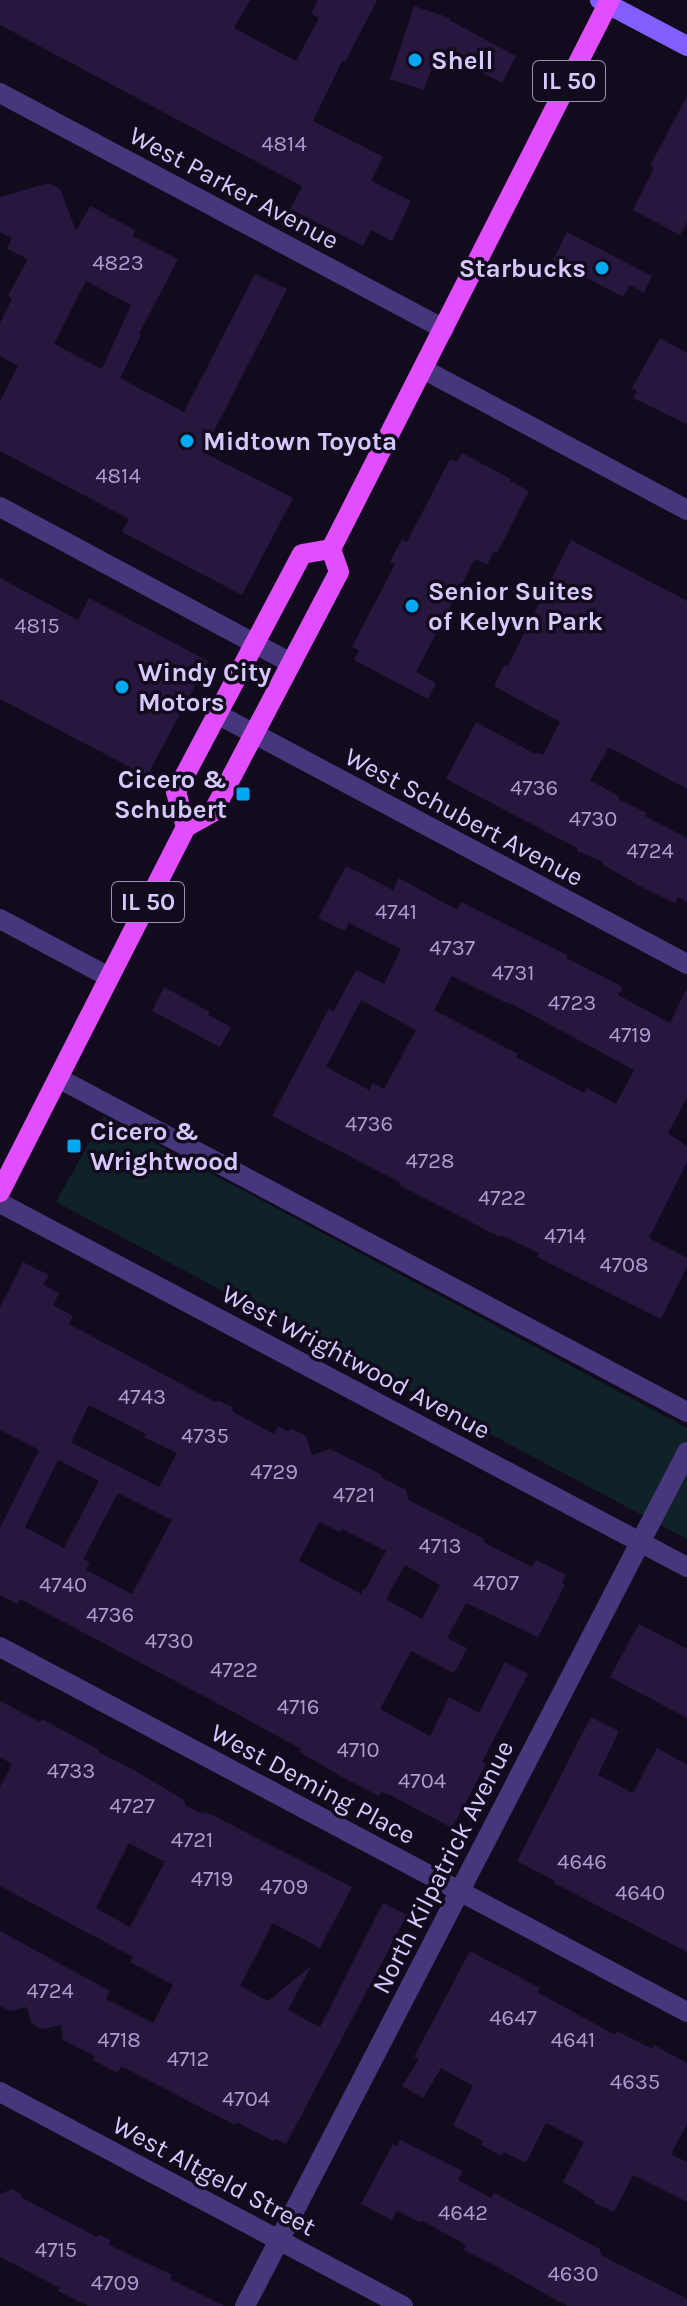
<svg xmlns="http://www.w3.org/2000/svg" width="687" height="2306" font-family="Karla,sans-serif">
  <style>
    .green { fill: #0e2227 }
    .building { fill: #27173e; fill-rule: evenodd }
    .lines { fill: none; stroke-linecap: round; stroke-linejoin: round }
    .minor { stroke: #47367c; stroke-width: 20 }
    .secondary { stroke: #835eff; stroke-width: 20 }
    .primary { stroke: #e14eff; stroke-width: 20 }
    .poi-dot { fill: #00a8f2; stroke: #120b1d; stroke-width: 3 }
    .labels { text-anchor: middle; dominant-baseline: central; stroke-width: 7; stroke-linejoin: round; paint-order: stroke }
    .number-label { font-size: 22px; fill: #ac9bcf }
    .shield { fill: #120b1d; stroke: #9d8fbb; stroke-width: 2 }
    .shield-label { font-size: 24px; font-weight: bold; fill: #d9c7ff }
    .poi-label { font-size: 26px; font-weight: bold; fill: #d9c7ff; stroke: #120b1d; text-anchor: start }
    .street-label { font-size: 26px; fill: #d9c7ff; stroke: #120b1d }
  </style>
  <rect width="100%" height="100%" fill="#120b1d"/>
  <!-- green -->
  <polygon class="green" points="104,1116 687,1428 687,1539 56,1202"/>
  <!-- building -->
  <g class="building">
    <polygon points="0,0 250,0 234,28 296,61 319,18 311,14 318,0 377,0 345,62 342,61 313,121 383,157 371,181 411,201 392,241 371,230 363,246 290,209 302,186 0,25"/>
    <polygon points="414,6 450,18 449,20 516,56 502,83 438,49 424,90 390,79"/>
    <polygon points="687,96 687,222 680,235 633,210 654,168 650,166"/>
    <path d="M48,183L60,189L76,231L90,206L135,230L133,236L178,259L139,334L141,335L120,378L184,412L255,274L287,289L203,452L293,498L242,595L122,532L129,519L0,451V401L18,366L0,356V323L12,299L8,296L28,259L7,249L12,238L0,232V197ZM86,281L131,305L102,369L54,344Z"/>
    <polygon points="567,232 652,276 644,293 630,285 623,297 553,260"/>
    <polygon points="660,338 687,353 687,424 633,398 637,391 632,388"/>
    <polygon points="462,453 511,479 510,481 529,491 497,553 494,551 487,565 475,559 416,672 436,683 428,699 354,660 359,650 352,647 395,564 390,562 402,539 407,542 450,459 457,462"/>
    <polygon points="571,540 687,601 687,789 609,747 590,780 620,797 618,799 647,813 645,816 687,838 687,902 678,897 675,903 645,889 602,864 603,862 577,851 577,848 446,779 476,722 535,754 536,752 543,755 560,722 494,686 504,665 508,666"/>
    <polygon points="0,578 78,620 89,598 208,661 147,776 0,699"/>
    <path d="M346,866L393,890L399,878L457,910L461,902L567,955L566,958L623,987L618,995L670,1023L687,988V1097L668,1133L687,1146V1162L649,1238L687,1258V1267L661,1319L537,1257L539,1253L501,1235L500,1237L399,1185L401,1183L382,1173L272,1116L329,1009L333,1012L356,970L384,984L401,949L349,923L345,931L318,918ZM452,976L511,1005L512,1004L634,1070L616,1104L587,1088L584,1093L516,1057L518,1054L434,1010ZM361,1000L416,1030L384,1089L373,1083L369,1090L326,1067Z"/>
    <polygon points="164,987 210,1012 208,1015 231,1027 220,1047 152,1011"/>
    <path d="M23,1262L49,1275L43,1285L59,1293L53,1305L73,1316L69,1324L215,1402L219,1401L232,1407L233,1412L274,1434L278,1426L287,1431L292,1429L306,1436L312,1455L330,1449L382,1475L381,1477L406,1490L408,1500L483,1538L485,1543L532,1567L536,1560L566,1575L562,1583L565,1585L538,1637L466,1603L447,1638L467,1648L454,1673L411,1651L380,1709L430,1736L449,1697L479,1713L505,1662L528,1674L482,1762L486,1764L452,1828L390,1795L381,1792L379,1796L340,1776L300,1752L301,1749L228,1709L20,1599L17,1604L0,1595V1528L39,1450L0,1430V1307ZM89,1405L146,1434L144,1437L177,1453L159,1487L71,1442ZM58,1460L99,1481L64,1548L25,1527ZM118,1493L172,1520L132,1594L86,1570L90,1562L83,1559ZM319,1522L340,1532L342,1529L386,1551L365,1590L363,1589L361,1594L299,1561ZM405,1565L440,1585L422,1619L386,1599Z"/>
    <polygon points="639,1624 687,1649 687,1718 610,1677"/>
    <path d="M0,1701L40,1722L42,1719L99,1750L98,1752L134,1770L184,1800L186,1806L202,1814L205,1812L216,1817L352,1887L320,1948L273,1923L240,1986L268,2001L311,1966L288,2010L320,2027L383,1903L407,1915L286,2144L276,2139L274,2141L236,2122L235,2125L121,2066L118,2073L93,2060L95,2056L63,2040L61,2025L42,2029L31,2023L27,2007L10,2011L0,2006V1931L110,1991L106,1999L153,2023L173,1985L130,1962L133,1957L0,1886V1787L12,1764L0,1757ZM129,1843L165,1862L130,1927L96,1908Z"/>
    <polygon points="591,1717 619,1731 598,1775 633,1793 657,1748 687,1765 687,1952 554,1883 555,1881 517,1861"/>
    <polygon points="470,1951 540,1988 537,1992 615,2035 617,2031 653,2049 654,2045 687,2063 687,2124 671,2154 687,2162 687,2202 633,2175 614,2212 594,2203 595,2201 563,2182 584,2142 546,2123 526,2163 504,2152 502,2156 481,2145 483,2141 453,2125 473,2086 441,2068 423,2098 402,2086 419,2059 414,2057"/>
    <polygon points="400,2140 463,2171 458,2180 491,2198 494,2193 600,2249 601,2255 687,2299 687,2306 567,2306 490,2263 463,2250 466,2245 423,2221 420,2222 397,2211 392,2220 361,2204 393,2144 397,2147"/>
    <polygon points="12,2189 21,2194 22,2198 97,2237 100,2235 110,2240 109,2245 172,2275 170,2279 224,2306 88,2306 58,2291 60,2288 0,2257 0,2194"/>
  </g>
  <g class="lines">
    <!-- minor -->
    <g class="minor">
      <polyline points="0,93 444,329"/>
      <polyline points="423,369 687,510"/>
      <polyline points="0,507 291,663"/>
      <polyline points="217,714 687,964"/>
      <polyline points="0,919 109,977"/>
      <polyline points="58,1078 687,1412"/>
      <polyline points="0,1203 687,1567"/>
      <polyline points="0,1647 687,2012"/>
      <polyline points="0,2092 403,2306"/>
      <polyline points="245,2306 687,1452"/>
    </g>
    <!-- secondary -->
    <polyline class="secondary" points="600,0 687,46"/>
    <!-- primary -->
    <g class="primary">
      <polyline points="186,827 176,792 302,554 331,549"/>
      <polyline points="0,1192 186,827 213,812 339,572 331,549 610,0"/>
    </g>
  </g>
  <!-- markers -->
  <g class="poi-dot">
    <circle cx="415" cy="60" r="8"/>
    <circle cx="602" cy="268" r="8"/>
    <circle cx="187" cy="441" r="8"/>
    <circle cx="412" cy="606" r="8"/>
    <circle cx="122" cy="687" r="8"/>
    <rect x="235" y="786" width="16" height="16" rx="4"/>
    <rect x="66" y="1138" width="16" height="16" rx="4"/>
  </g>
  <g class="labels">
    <!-- number labels -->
    <g class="number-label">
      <text x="284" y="144">4814</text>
      <text x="118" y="263">4823</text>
      <text x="118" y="476">4814</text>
      <text x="37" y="626">4815</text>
      <text x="534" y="788">4736</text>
      <text x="593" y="819">4730</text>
      <text x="650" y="851">4724</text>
      <text x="396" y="912">4741</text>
      <text x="452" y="948">4737</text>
      <text x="513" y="973">4731</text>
      <text x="572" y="1003">4723</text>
      <text x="630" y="1035">4719</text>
      <text x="369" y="1124">4736</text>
      <text x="430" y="1161">4728</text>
      <text x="502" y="1198">4722</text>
      <text x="565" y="1236">4714</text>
      <text x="624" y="1265">4708</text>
      <text x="142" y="1397">4743</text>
      <text x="205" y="1436">4735</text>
      <text x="274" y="1472">4729</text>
      <text x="354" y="1495">4721</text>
      <text x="440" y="1546">4713</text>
      <text x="496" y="1583">4707</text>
      <text x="63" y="1585">4740</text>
      <text x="110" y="1615">4736</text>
      <text x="169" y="1641">4730</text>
      <text x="234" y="1670">4722</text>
      <text x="298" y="1707">4716</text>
      <text x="358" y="1750">4710</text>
      <text x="71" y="1771">4733</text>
      <text x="422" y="1781">4704</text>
      <text x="132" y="1806">4727</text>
      <text x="192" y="1840">4721</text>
      <text x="582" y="1862">4646</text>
      <text x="212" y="1879">4719</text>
      <text x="284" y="1887">4709</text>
      <text x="640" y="1893">4640</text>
      <text x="50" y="1991">4724</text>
      <text x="513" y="2018">4647</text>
      <text x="119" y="2040">4718</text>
      <text x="573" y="2040">4641</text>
      <text x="188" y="2059">4712</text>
      <text x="635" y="2082">4635</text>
      <text x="246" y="2099">4704</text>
      <text x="463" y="2213">4642</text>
      <text x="56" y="2250">4715</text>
      <text x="573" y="2274">4630</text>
      <text x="115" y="2283">4709</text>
    </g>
    <!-- shield labels -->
    <g class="shield">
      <rect x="533" y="61" width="72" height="40" rx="6"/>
      <rect x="112" y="882" width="72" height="40" rx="6"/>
    </g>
    <g class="shield-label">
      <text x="569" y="81">IL 50</text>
      <text x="148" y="902">IL 50</text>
    </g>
    <!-- poi labels -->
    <g class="poi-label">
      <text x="431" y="60">Shell</text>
      <text x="586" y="268" text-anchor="end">Starbucks</text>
      <text x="203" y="441">Midtown Toyota</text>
      <text x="428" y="591">Senior Suites<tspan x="428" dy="30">of Kelyvn Park</tspan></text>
      <text x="138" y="672">Windy City<tspan x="138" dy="30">Motors</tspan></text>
      <text x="227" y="779" text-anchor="end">Cicero &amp;<tspan x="227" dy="30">Schubert</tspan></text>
      <text x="90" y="1131">Cicero &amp;<tspan x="90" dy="30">Wrightwood</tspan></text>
    </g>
    <!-- street labels -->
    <g class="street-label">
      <text transform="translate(234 188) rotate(28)">West Parker Avenue</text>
      <text transform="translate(464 817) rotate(28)">West Schubert Avenue</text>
      <text transform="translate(356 1362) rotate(28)">West Wrightwood Avenue</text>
      <text transform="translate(313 1784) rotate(28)">West Deming Place</text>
      <text transform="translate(443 1867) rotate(-63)">North Kilpatrick Avenue</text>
      <text transform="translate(214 2176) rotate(28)">West Altgeld Street</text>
    </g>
  </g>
</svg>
